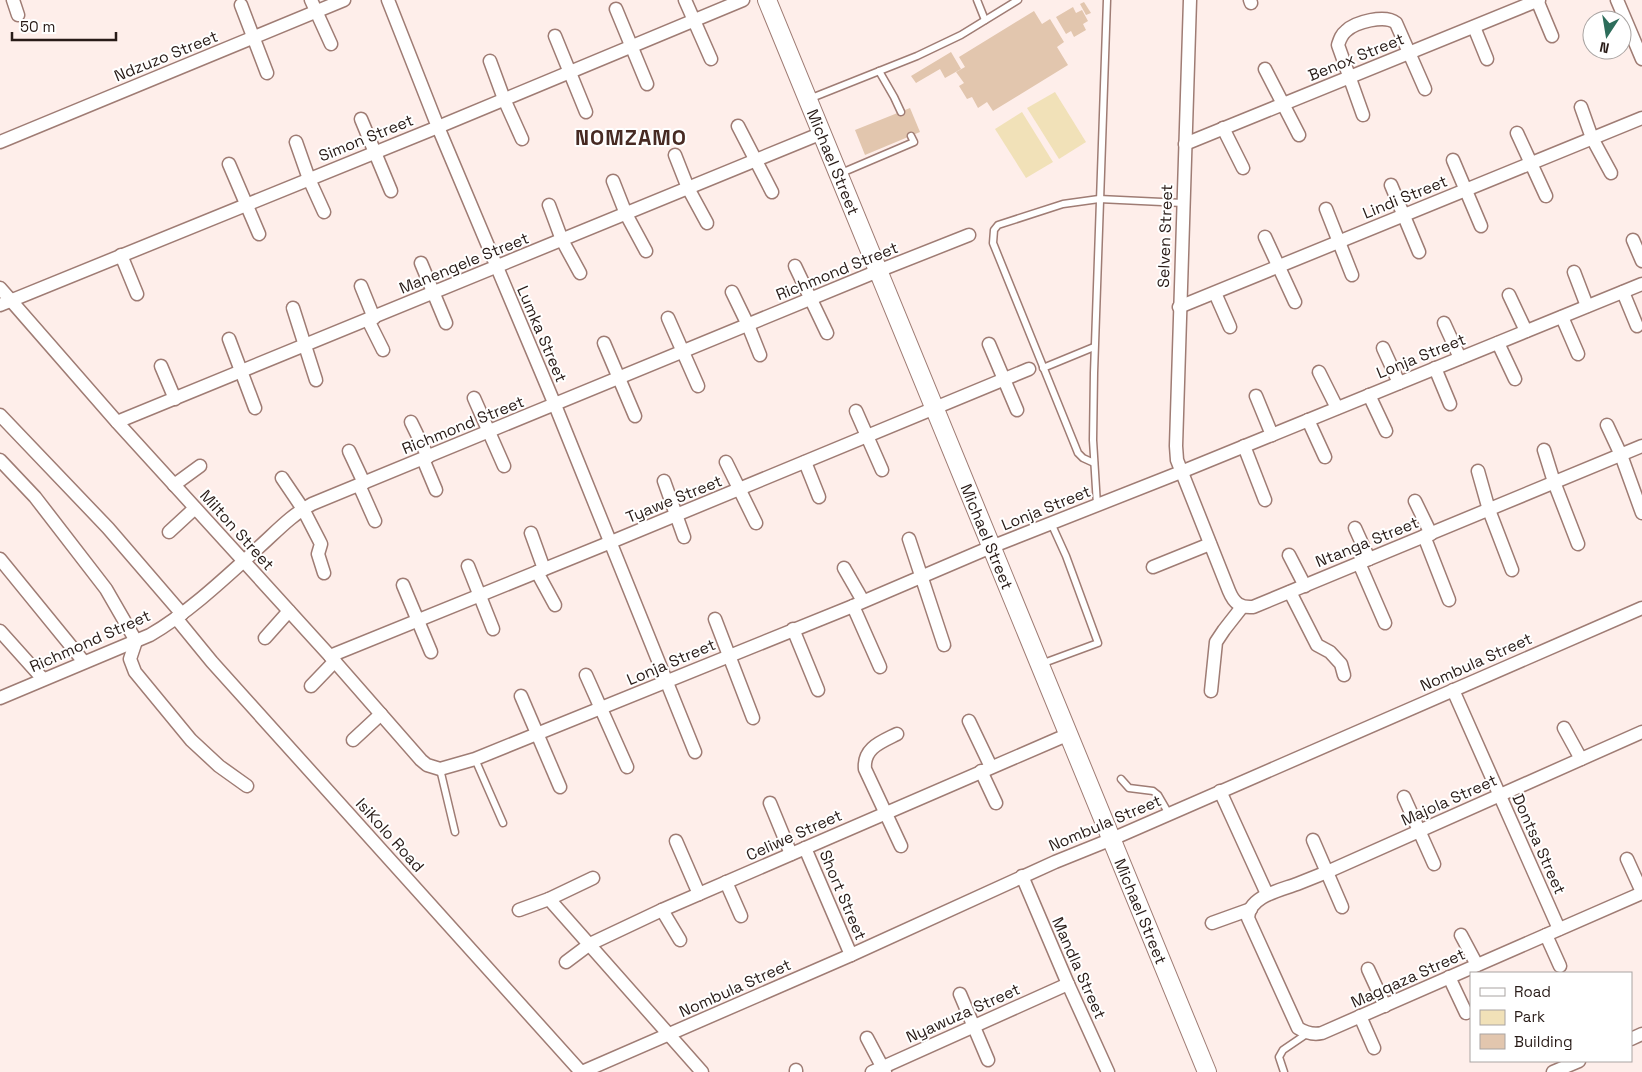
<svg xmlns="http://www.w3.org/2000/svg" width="1642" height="1072" font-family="'Space Grotesk',sans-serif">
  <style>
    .green { fill: #f1e1b8 }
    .building { fill: #e2c6ae }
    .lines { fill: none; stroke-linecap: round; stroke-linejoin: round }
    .lane-casing { stroke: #9f7c74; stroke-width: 9 }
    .street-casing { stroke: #9f7c74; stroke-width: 15 }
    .secondary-casing { stroke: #9f7c74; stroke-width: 20 }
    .lane { stroke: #fff; stroke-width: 6 }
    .street { stroke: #fff; stroke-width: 12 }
    .secondary { stroke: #fff; stroke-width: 18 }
    .labels { text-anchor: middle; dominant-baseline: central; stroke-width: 4; stroke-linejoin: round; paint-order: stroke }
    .street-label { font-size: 16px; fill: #281b17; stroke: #fff }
    .district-label { font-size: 21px; font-weight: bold; letter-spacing: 1px; fill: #472a23; stroke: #fff }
  </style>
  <rect width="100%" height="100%" fill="#feeeea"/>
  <!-- green -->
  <g class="green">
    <polygon points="1055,92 1086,142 1059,159 1027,108"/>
    <polygon points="1022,112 1053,162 1026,178 995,129"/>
  </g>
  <!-- building -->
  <g class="building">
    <polygon points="1084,2 1091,13 1086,15 1080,4"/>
    <polygon points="1073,7 1076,13 1082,10 1088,21 1083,24 1086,30 1074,37 1071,31 1066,34 1056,17"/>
    <polygon points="1034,11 1042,24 1050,19 1064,42 1057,47 1068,65 993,111 987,102 978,108 972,97 967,99 959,86 964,83 956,72 965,67 959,57"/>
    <polygon points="951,52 961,69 945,78 940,69 916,83 911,76"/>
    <polygon points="910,108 920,132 865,155 855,130"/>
  </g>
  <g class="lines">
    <defs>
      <g id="lane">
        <polyline points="977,0 985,20"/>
        <polyline points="879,71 894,97 901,112"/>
        <polyline points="809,99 917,56 961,35 1018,0"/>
        <polyline points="839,174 914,142 911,136"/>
        <polyline points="1043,368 1094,347"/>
        <polyline points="1094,463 1083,458 1078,453 993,243 994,230 998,225 1063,204 1099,199 1183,203"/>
        <polyline points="1097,505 1093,440 1094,373 1107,0"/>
        <polyline points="1041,664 1098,643 1066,556 1051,523"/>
        <polyline points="475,759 503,823"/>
        <polyline points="440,769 455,832"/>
        <polyline points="1121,779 1129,788 1153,791 1158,795 1169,814"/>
        <polyline points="1284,1072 1279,1057 1283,1050 1308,1033"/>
      </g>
      <g id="street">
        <polyline points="13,0 18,15"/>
        <polyline points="311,0 331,44"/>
        <polyline points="388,0 438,127 555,405 695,752"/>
        <polyline points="685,0 711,59"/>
        <path d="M1190,0L1176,446L1177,460L1229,591C1234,603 1240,608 1253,607L1642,446"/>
        <polyline points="1250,0 1251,3"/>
        <polyline points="1537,0 1552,36"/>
        <polyline points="1617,0 1642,59"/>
        <polyline points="241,5 267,73"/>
        <polyline points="616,9 647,84"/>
        <polyline points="1474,27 1487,59"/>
        <polyline points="555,36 586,112"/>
        <polyline points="490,61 504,99 522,139"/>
        <polyline points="1265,69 1299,135"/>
        <polyline points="1581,107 1592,138 1611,173"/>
        <path d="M1363,115L1338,45C1340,39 1341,35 1346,31C1355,22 1385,14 1396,23L1425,89"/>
        <polyline points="361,119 391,191"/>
        <polyline points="738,126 772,192"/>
        <polyline points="1223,128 1243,168"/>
        <polyline points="1517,133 1546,196"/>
        <polyline points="0,142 344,0"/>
        <polyline points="296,142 309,179 324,212"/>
        <polyline points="1185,144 1539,0"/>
        <polyline points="675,155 688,188 707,223"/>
        <polyline points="1453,160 1481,226"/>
        <polyline points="229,164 259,234"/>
        <polyline points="613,181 626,214 646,251"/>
        <polyline points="1391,185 1419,252"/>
        <polyline points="549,205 562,240 580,273"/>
        <polyline points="1326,209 1352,275"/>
        <polyline points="1265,237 1295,302"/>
        <polyline points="1633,240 1642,261"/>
        <polyline points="121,255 137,294"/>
        <polyline points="421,263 446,323"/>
        <polyline points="795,266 827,333"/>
        <polyline points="1574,272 1587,306"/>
        <polyline points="361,286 374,318"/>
        <polyline points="0,288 117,422 330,656 421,760 427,765 440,769 475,759 853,606 991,547 1181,472 1642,284"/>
        <polyline points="732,292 748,325 760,355"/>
        <polyline points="1623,292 1637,326"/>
        <polyline points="1215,293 1230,327"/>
        <polyline points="1509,295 1526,331"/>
        <polyline points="0,305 438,127 743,0"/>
        <polyline points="1179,307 1642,118"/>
        <polyline points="293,308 316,380"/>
        <polyline points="1562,317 1578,354"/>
        <polyline points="668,318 698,386"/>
        <polyline points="368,320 383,350"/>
        <polyline points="1444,323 1460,358"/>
        <polyline points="229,339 255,408"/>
        <polyline points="604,343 635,416"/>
        <polyline points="1498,343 1515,379"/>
        <polyline points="989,344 1017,410"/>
        <polyline points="1383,348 1399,383"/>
        <polyline points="161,366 175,399"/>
        <polyline points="1435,368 1450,404"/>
        <polyline points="1319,372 1337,408"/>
        <polyline points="1369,395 1386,431"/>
        <polyline points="1256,396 1272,435"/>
        <polyline points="474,398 504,466"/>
        <polyline points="856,411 882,470"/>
        <polyline points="0,415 108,528 182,614"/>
        <polyline points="1308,420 1325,457"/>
        <polyline points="117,422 822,133"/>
        <polyline points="411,422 428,457"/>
        <polyline points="1607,425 1621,455 1642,513"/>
        <polyline points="1244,446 1265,500"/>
        <polyline points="1544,450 1554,482 1578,544"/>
        <polyline points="349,451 364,483"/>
        <polyline points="423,459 436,490"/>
        <polyline points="0,460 35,497 106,589 136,641 130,659 135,672 191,740 219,766 247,786"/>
        <polyline points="726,462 756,523"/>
        <polyline points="805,462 819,497"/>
        <polyline points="1478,471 1489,510 1512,570"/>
        <polyline points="282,478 303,509 319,540 321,544 318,554 324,573"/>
        <polyline points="664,481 684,537"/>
        <polyline points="174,485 200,466"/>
        <polyline points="359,485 375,521"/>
        <polyline points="1415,501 1431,534"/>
        <polyline points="1355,528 1369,559"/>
        <polyline points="169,532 195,508"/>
        <polyline points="531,533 544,569"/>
        <polyline points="1424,536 1449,600"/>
        <polyline points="909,539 944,645"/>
        <polyline points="1289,555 1305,586"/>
        <polyline points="0,559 84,662"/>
        <polyline points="1359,563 1385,623"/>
        <polyline points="468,566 493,629"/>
        <polyline points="1153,567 1210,544"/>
        <polyline points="844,568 863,601"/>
        <polyline points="537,572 555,605"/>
        <polyline points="403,585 431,652"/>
        <polyline points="1290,592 1317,645 1330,652 1341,664 1344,675"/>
        <polyline points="853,606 880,667"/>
        <polyline points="176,618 212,662 581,1072"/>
        <polyline points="715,619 753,718"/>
        <polyline points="793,629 818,690"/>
        <polyline points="0,631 43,679"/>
        <polyline points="265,638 289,611"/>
        <polyline points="330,656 611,542 1029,369"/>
        <polyline points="586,675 627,767"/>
        <polyline points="311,686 335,661"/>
        <polyline points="1453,690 1559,929"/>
        <polyline points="1211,691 1216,642 1224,630 1242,607"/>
        <polyline points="521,696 560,787"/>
        <path d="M0,698L150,635C188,613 225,578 258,548C275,533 291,515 312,504L878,271L969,235"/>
        <polyline points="969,721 991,767"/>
        <polyline points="1564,728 1581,759"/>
        <path d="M1642,732L1327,872C1317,876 1307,880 1297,884C1281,890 1249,896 1248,918L1298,1028C1306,1033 1313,1035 1322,1033L1642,893"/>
        <path d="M897,734C881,742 863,748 865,769L901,846"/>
        <polyline points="353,740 381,714"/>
        <polyline points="981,771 996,803"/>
        <polyline points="1220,791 1267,894"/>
        <polyline points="1404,797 1434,864"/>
        <polyline points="770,803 791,854"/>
        <polyline points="1313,840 1342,907"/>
        <polyline points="676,841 699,894"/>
        <polyline points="805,848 851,955"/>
        <polyline points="1627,859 1642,892"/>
        <polyline points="1022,876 1068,984 1108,1072"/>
        <polyline points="726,882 741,916"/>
        <polyline points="549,899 702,1072"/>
        <polyline points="519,910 549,899 593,878"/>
        <polyline points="662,910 680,940"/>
        <polyline points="1212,923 1251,909"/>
        <polyline points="1461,935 1477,965"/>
        <polyline points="1546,935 1560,966"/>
        <polyline points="566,962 590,944 662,910 1069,734"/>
        <polyline points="1368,969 1385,1006"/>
        <polyline points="1449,977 1466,1013"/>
        <polyline points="960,994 988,1060"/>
        <polyline points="1360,1016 1374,1048"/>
        <polyline points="867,1038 885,1072"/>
        <polyline points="1631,1039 1642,1034"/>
        <polyline points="796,1070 796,1072"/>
        <polyline points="582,1072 851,955 1055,862 1112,839 1642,608"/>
        <polyline points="872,1072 1068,984"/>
        <polyline points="1553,1072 1579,1061"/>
      </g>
      <g id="secondary">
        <path id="s1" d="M767,0L1207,1072"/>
      </g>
    </defs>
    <!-- lane casing -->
    <use href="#lane" class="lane-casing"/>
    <!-- street casing -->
    <use href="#street" class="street-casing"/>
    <!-- secondary casing -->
    <use href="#secondary" class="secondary-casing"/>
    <!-- lane -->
    <use href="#lane" class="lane"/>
    <!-- street -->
    <use href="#street" class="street"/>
    <!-- secondary -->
    <use href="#secondary" class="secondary"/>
  </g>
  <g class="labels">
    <!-- street labels -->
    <g class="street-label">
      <text transform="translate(166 56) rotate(-22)">Ndzuzo Street</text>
      <text transform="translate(1356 57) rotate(-22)">Benox Street</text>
      <text transform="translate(366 138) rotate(-22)">Simon Street</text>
      <text stroke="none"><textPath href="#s1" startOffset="175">Michael Street</textPath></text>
      <text transform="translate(1405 197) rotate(-22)">Lindi Street</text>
      <text transform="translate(1165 236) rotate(-88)">Selven Street</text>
      <text transform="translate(464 263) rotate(-22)">Manengele Street</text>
      <text transform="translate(837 271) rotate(-22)">Richmond Street</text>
      <text transform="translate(542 334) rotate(67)">Lumka Street</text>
      <text transform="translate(1421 356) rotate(-22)">Lonja Street</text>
      <text transform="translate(463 425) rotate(-22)">Richmond Street</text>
      <text transform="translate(674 499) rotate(-22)">Tyawe Street</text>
      <text transform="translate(1046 508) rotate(-22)">Lonja Street</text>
      <text transform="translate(237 530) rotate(48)">Milton Street</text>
      <text stroke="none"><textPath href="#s1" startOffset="580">Michael Street</textPath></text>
      <text transform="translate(1367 542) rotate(-22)">Ntanga Street</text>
      <text transform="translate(90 641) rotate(-24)">Richmond Street</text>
      <text transform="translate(671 662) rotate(-23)">Lonja Street</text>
      <text transform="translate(1476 662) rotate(-24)">Nombula Street</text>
      <text transform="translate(1449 800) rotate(-24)">Majola Street</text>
      <text transform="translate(1105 823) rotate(-23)">Nombula Street</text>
      <text transform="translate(390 835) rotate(48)">IsiKolo Road</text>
      <text transform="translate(794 835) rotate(-24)">Celiwe Street</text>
      <text transform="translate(1539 844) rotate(66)">Dontsa Street</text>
      <text transform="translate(843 895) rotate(67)">Short Street</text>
      <text stroke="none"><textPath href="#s1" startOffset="985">Michael Street</textPath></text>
      <text transform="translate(1079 968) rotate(66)">Mandla Street</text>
      <text transform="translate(1408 978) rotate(-24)">Magqaza Street</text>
      <text transform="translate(735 988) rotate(-24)">Nombula Street</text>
      <text transform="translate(963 1013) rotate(-24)">Nyawuza Street</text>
    </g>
    <!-- district labels -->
    <g class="district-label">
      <text x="631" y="137">NOMZAMO</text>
    </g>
  </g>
  <!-- legend -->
  <rect x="1470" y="972" width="162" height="90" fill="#ffffff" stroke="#a9a4a2"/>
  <rect x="1480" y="988" width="25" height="8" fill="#ffffff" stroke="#a9a4a2"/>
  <text x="1514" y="997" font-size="15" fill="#281b17">Road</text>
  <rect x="1480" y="1010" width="25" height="15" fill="#f1e1b8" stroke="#a9a4a2"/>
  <text x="1514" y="1022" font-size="15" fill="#281b17">Park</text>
  <rect x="1480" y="1034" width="25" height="15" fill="#e2c6ae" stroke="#a9a4a2"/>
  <text x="1514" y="1047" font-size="15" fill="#281b17">Building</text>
  <!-- north arrow -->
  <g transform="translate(1607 35) rotate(192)"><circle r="24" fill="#ffffff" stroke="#a9a4a2"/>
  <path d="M0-4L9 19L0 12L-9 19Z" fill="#2d6d5b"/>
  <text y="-8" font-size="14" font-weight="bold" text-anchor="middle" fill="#281b17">N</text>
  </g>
  <!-- scale -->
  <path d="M12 32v8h104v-8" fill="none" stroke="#281b17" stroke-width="2.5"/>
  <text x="20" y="32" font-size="15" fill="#281b17" stroke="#ffffff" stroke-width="4" paint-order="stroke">50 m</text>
</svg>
